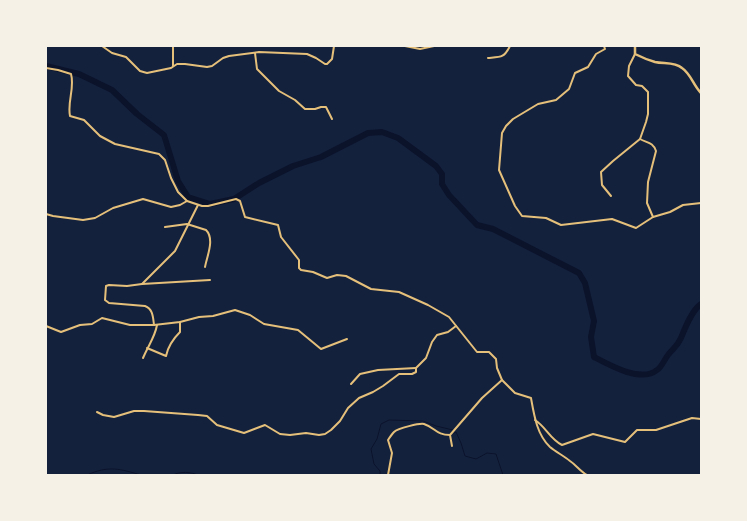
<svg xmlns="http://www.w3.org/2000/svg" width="747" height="521" font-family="Raleway,sans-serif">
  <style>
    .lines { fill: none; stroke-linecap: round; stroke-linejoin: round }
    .stream { stroke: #0b132b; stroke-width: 1 }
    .river { stroke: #0b132b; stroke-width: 6 }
    .minor { stroke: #e5c07b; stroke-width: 2 }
    .tertiary { stroke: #e5c07b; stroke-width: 2.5 }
  </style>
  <rect width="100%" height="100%" fill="#14213d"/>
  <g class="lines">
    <!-- stream -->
    <g class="stream">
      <polyline points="454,433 456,432 461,443 465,456 476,459 487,453 496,454 503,475"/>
      <path d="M87,475C109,465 120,469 141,475"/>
      <path d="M173,475C180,471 191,472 198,475"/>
      <polyline points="380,475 380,471 374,464 371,449 377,439 381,424 389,420 423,421 436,426 453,430"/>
    </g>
    <!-- river -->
    <path class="river" d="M46,66L79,74L112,90L137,114L164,135L178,181L188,197L210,204L234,199L259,183L293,166L321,157L368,133L382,132L398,138L436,166L442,174V184L449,195L477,225L493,229L579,273L585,283L594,321L591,337L594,357C609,365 641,383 657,370C662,367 664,360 668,355C673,348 677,347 681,338C685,328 692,310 701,304"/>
    <!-- minor -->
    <g class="minor">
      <polyline points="102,46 112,53 126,57 140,71 147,73 171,68 177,64 185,64 207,67 212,66 223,58 229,56 259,52 307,54 316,58 325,64 327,64 332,59 334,46"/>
      <polyline points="405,46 420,49 434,46"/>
      <polyline points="604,46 605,49 596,54 588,67 575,73 569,89 556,100 538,104 513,119 506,126 502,133 499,170 515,206 522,216 546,218 561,225 612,219 636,228 653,217 670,212 683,205 701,203"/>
      <polyline points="255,53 257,69 279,91 295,100 305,109 315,109 321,107 326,107 332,119"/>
      <path d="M488,58C501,57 504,58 510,46"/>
      <polyline points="173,66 173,46"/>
      <path d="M46,68L58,70L71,74C75,88 67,102 70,116L84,120L100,136L115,144L159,154L165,160L171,178L178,192L187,201L202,206H208L236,199L240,201L245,217L278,225L281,237L299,260V268L301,270L313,272L327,278L337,275L346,276L371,289L399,292L428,305L449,317L477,352H489L496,359L497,368L502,380L515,393L531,398C534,415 537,435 550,447C556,452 564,456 570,461C576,465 580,471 587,475"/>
      <path d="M640,139C647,143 653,142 656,151L648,182L647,203L653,217"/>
      <polyline points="611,196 602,185 601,172 613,161 640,139 646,122 648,114 648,92 642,86 636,85 628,76 629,66 635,54"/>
      <polyline points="46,214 53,216 83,220 95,218 113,208 143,199 171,207 180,205 187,201"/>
      <path d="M165,227L187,224L206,230C215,239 207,256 205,267"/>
      <polyline points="142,284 175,251 198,205"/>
      <path d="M154,325C153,317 153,309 145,306L109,303L105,300L106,286L109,285L127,286L142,284L210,280"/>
      <polyline points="46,326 61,332 80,325 92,324 102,318 130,325 154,325 180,322 199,317 213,316 235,310 250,315 264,324 298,330 321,349 347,339"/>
      <path d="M147,348L166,356C168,346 173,339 180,332V322"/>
      <path d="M143,358C148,346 155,337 157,325"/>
      <polyline points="351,384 360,374 378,370 416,368"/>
      <polyline points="97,412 103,415 114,417 134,411 144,411 198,415 207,416 217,425 244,433 265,425 280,434 290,435 306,433 319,435 325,434 331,430 340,421 348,408 359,398 373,392 383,386 399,374 412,374 416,372 416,368 426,358 432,342 437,335 448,332 456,326"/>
      <path d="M535,420C546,427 550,439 562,445L593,434L625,442L637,430H656L692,418L701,419"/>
      <polyline points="452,446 450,435 482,398 502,380"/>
      <path d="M388,475L392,453L388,440C390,437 392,434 394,432C398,428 420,423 424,424C436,428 436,435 450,435"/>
    </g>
    <!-- tertiary -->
    <path class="tertiary" d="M635,46V54C641,57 648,60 655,62C664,64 675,62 682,68C691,74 693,85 701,93"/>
  </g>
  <!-- border -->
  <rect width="747" height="521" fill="none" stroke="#f6f1e7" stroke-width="94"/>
</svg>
